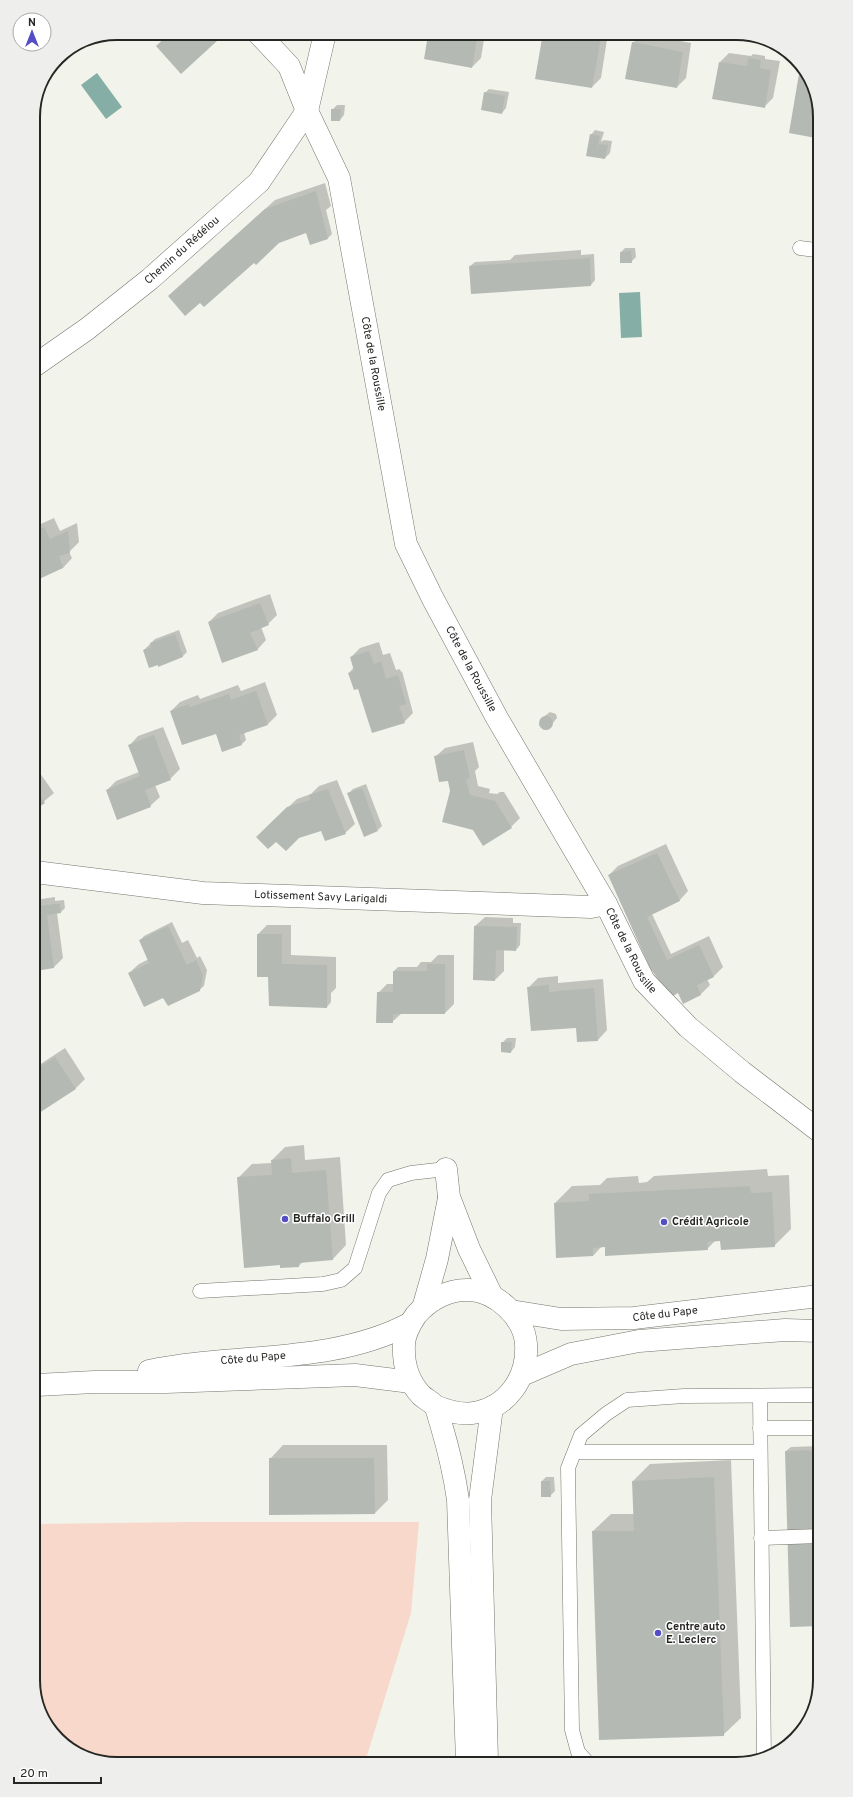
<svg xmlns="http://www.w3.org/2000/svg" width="853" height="1797" font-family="Overpass,sans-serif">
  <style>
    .green { fill: #f8d8ca }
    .water { fill: #85afa6 }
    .shadow { fill: #0003 }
    .building { fill: #b4b9b4 }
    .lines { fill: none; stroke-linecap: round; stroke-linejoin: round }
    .service-casing { stroke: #75756f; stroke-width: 15 }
    .minor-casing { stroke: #75756f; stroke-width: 23 }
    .tertiary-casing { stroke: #75756f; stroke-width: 23 }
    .secondary-casing { stroke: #75756f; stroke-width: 23 }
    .service { stroke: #fff; stroke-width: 14 }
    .minor { stroke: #fff; stroke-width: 22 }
    .tertiary { stroke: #fff; stroke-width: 22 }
    .secondary { stroke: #fff; stroke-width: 22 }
    .poi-dot { fill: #554dc4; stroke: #fff; stroke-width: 1.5 }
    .labels { text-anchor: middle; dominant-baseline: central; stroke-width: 3; stroke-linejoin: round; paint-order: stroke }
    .street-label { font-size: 11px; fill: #262623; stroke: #fff }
    .poi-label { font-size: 11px; font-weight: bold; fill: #262623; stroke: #fff; text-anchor: start }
    .rim { fill: none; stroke: #262623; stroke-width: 2 }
  </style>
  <rect width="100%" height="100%" fill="#f2f3eb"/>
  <!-- green -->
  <polygon class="green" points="190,1522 419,1522 411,1613 365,1762 112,1764 66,1747 38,1707 37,1524"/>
  <!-- water -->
  <g class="water">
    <polygon points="97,73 122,107 106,119 81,85"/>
    <polygon points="640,292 642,337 621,338 619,293"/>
  </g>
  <!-- shadow -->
  <g class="shadow">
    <polygon points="171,33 223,33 216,40"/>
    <polygon points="412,33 485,33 481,58 472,67 428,40"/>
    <polygon points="544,33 608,33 601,78 592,87"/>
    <polygon points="642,34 691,43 686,78 677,87 633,43"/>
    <polygon points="729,53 751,56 753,54 765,56 765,59 780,61 773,98 764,107 720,62"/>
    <polygon points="801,69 815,90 816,137"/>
    <polygon points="489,89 509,92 506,108 502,113 485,93"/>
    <polygon points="337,105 345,105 344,115 340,120 332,110"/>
    <polygon points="595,130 604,132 601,142 604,140 612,141 610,153 605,158 588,155 591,135"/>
    <polygon points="325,183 331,206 326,210 332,234 328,238 307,231 279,241 200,302 169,296 275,200"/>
    <polygon points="625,248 635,248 636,257 631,262 621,252"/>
    <polygon points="581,250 581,255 594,254 595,280 591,285 470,266 475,262 510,260 515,255"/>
    <polygon points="54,518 60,531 77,523 79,542 69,552 72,558 63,568 34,575 34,527"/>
    <polygon points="270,594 277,615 268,624 261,627 266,640 257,650 209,622 218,613"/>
    <polygon points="179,630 187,652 183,656 144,650 155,639"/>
    <polygon points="379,642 383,655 390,653 396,670 400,669 401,672 402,671 413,713 404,722 358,688 349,673 354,667 351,657 360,648"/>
    <polygon points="265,682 277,715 268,724 244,732 246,740 242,744 171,711 180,702 198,695 200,699 238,685 241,691"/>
    <polygon points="550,712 556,714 557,718 547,730 544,730 539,724 542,718"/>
    <polygon points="163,727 180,769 170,779 155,785 160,797 150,806 107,790 116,781 139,772 129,746 138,736"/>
    <polygon points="473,742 479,767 475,771 478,786 490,789 489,793 497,794 500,792 504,792 520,818 511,827 451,791 449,780 435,757 445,748"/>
    <polygon points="35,766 54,793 35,809"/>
    <polygon points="337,780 355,824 345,833 321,829 276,841 266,828 297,799 311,794 319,786"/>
    <polygon points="366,784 382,826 378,830 349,793 353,789"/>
    <polygon points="666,844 688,891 679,901 652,914 671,954 709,936 723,967 714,976 707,979 710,985 701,994 684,1002 609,875 618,866"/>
    <polygon points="55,897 55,901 64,900 65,908 61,912 57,913 63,958 54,967 36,970 35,900"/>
    <polygon points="485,917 513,918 513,923 521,923 520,945 516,950 504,949 504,971 495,980 474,979 475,926"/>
    <polygon points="172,922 182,943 188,940 197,958 200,956 207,970 204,986 199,990 163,996 129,973 139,964 149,959 140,941 144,936"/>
    <polygon points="267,925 291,925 291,955 336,957 336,988 331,993 331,1002 327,1007 269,976 258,934"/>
    <polygon points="438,955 454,955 454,1004 445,1013 402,1013 392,1022 378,993 387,984 394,984 394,971 398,967 417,967 421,962 431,962"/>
    <polygon points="558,976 558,983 603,979 607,1030 598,1040 577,1027 529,987 538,978"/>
    <polygon points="507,1038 516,1038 515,1047 511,1052 502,1043"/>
    <polygon points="65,1048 85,1079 76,1088 36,1113 36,1067"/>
    <polygon points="304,1145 305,1160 340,1157 346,1245 333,1259 303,1261 299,1266 238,1178 252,1164 272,1163 272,1160 285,1147"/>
    <polygon points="767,1169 768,1176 789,1175 791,1229 774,1246 716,1240 707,1249 602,1246 593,1256 555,1203 572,1186 600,1185 607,1178 638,1176 639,1183 647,1182 654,1176"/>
    <polygon points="36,1272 40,1272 41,1287 36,1291"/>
    <polygon points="283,1445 387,1445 388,1500 375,1513 270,1459"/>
    <polygon points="819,1446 820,1625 786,1451 791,1447"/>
    <polygon points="731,1460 741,1718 723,1735 593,1531 611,1514 634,1514 633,1481 650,1464"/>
    <polygon points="546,1477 554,1477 555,1491 550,1496 542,1481"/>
  </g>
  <!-- building -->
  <g class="building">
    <polygon points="170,33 210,33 217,41 181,74 156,46"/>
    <polygon points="411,33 478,33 472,68 424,59 427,41 410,38"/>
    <polygon points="543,33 579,33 601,37 592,88 535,79"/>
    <polygon points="632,42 683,52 677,88 625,79"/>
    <polygon points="748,58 761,60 760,68 771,70 765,108 712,99 719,62 747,66"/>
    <polygon points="800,68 815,90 816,138 789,133"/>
    <polygon points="484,92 505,96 502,114 481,110"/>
    <polygon points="331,109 341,109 340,121 331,121"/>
    <polygon points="590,134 600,136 596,154 599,144 608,145 605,159 586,156"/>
    <polygon points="316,191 328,239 310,245 306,233 279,243 256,265 254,263 204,307 200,303 185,316 168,296 265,209"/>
    <polygon points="631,251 632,263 620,263 620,252"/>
    <polygon points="590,258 591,286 471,294 469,266"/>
    <polygon points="44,527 50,539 68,531 70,553 59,556 63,568 37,580 34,576 34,531"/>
    <polygon points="260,603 269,625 250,633 258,650 222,663 208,622"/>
    <polygon points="175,634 183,657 158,667 158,665 149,668 143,650 151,647 150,643"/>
    <polygon points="369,651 374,664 381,661 386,679 398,675 406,704 399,706 405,723 372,733 358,689 354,690 348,673 354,671 350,657"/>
    <polygon points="256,691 268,725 239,735 242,745 222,752 216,734 182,745 170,711 189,704 190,707 229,694 231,700"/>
    <circle cx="546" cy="723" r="7"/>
    <polygon points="154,735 171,780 145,790 151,807 117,820 106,790 140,776 128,745"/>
    <polygon points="464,750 470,778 466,779 470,795 495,801 512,828 483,846 473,830 442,822 450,791 448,781 439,782 434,756"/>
    <polygon points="35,788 45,803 35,810"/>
    <polygon points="362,788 378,831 364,837 347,793"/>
    <polygon points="328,789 346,834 325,841 321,831 299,838 286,851 276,842 268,849 256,837 287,807 310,800 309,795"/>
    <polygon points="657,853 680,901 647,917 667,960 699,945 714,977 697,985 701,995 683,1004 678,993 671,997 650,968 608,875"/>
    <polygon points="54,904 60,904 61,913 47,915 54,968 36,971 35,907"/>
    <polygon points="168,926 187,965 196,960 203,975 200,991 168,1006 163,998 144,1007 128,973 149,963 139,940"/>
    <polygon points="474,926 517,927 516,951 496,950 495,981 473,980"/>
    <polygon points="257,934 282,934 282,964 327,965 327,1008 269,1006 268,977 257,977"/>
    <polygon points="427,964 445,964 445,1014 393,1014 393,1023 376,1023 377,992 393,992 393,971 427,971"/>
    <polygon points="549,985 549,992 594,988 598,1041 577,1042 576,1028 531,1031 527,987"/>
    <polygon points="501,1042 512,1042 511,1053 501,1052"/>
    <polygon points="55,1057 76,1089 36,1115 36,1069"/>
    <polygon points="291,1158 292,1173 326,1170 333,1260 299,1263 299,1267 280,1268 280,1265 244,1268 237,1177 272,1175 271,1160"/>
    <polygon points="750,1186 751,1193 772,1192 775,1247 721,1250 720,1241 707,1242 708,1250 605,1256 605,1247 593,1248 593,1256 556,1258 554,1203 589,1201 589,1194"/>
    <polygon points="819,1450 820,1626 790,1627 785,1451"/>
    <polygon points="269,1458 374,1458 375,1514 269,1515"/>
    <polygon points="714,1477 724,1736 599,1740 592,1531 634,1531 632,1481"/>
    <polygon points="541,1481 550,1481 551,1497 541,1497"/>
  </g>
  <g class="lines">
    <defs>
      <g id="service">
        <polyline points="800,248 816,250"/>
        <polyline points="200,1291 323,1284 341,1280 355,1268 379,1193 388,1180 411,1173 446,1169"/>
        <polyline points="760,1396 764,1759"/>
        <polyline points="760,1428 819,1428"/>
        <polyline points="575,1452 760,1452"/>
        <polyline points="761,1538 820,1536"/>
        <polyline points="586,1761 578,1752 572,1730 568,1468 581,1435 606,1414 627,1400 684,1396 819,1395"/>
      </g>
      <g id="minor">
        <path id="s1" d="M34,366L87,329L150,279L259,182L307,111L325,33"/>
        <path id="s2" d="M35,872L203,893L591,907L606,904"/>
        <polyline points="446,1169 449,1197 469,1249 492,1296"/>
        <polyline points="424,1305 437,1259 449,1198"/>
      </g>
      <g id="tertiary">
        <path id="s3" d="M258,33L289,66L307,111L339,178L406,544L433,599L497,718L606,904L644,981L688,1027L742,1072L818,1130"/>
        <path id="s4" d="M511,1311L561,1319L634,1318L819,1296"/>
        <polyline points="522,1375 571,1354 639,1341 785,1330 819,1331"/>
      </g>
      <g id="secondary">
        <path id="s5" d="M149,1371C233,1353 331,1365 409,1324"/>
        <polyline points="37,1385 94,1382 166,1382 355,1375 411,1382"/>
        <path d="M435,1406C447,1411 460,1415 473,1413C508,1408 528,1377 526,1344C524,1316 495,1291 469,1290C448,1289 429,1300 416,1315C410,1324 404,1334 404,1345C403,1364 408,1381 421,1395C425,1399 432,1402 435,1406C438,1411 439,1419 441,1424C449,1451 454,1471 458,1500L467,1761"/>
        <polyline points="487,1761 480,1500 492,1407"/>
      </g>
    </defs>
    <!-- service casing -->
    <use href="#service" class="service-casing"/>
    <!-- minor casing -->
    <use href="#minor" class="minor-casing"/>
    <!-- tertiary casing -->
    <use href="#tertiary" class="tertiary-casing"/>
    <!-- secondary casing -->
    <use href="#secondary" class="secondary-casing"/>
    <!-- service -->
    <use href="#service" class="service"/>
    <!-- minor -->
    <use href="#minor" class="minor"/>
    <!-- tertiary -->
    <use href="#tertiary" class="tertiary"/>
    <!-- secondary -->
    <use href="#secondary" class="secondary"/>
  </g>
  <!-- markers -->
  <g class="poi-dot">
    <circle cx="285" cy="1219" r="4"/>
    <circle cx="664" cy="1222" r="4"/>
    <circle cx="658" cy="1633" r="4"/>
  </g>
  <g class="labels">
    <!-- street labels -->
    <g class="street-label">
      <text stroke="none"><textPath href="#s1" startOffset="188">Chemin du Rédélou</textPath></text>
      <text stroke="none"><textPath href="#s3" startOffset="357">Côte de la Roussille</textPath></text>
      <text stroke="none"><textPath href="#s3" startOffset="681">Côte de la Roussille</textPath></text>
      <text stroke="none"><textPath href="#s2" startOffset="287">Lotissement Savy Larigaldi</textPath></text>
      <text stroke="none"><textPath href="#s3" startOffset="1005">Côte de la Roussille</textPath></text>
      <text stroke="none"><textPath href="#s4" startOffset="155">Côte du Pape</textPath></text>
      <text stroke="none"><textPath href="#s5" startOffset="105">Côte du Pape</textPath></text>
    </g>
    <!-- poi labels -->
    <g class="poi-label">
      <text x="293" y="1219">Buffalo Grill</text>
      <text x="672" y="1222">Crédit Agricole</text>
      <text x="666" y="1627">Centre auto<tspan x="666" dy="13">E. Leclerc</tspan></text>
    </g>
  </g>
  <!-- crop -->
  <path d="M0 0H853V1797H0ZM117 40H736A77 77 0 0 1 813 117V1680A77 77 0 0 1 736 1757H117A77 77 0 0 1 40 1680V117A77 77 0 0 1 117 40Z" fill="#eeeeed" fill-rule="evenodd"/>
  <path class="rim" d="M117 40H736A77 77 0 0 1 813 117V1680A77 77 0 0 1 736 1757H117A77 77 0 0 1 40 1680V117A77 77 0 0 1 117 40Z"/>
  <!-- north arrow -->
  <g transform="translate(32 32)"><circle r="19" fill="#ffffff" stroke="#a8a8a7"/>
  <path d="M0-3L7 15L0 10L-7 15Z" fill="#554dc4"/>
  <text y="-6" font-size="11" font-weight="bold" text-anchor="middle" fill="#262623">N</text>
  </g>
  <!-- scale -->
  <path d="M14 1777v6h87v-6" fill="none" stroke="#262623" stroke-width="2"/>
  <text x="20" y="1777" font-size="12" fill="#262623" stroke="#ffffff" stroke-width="3" paint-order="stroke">20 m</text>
</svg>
